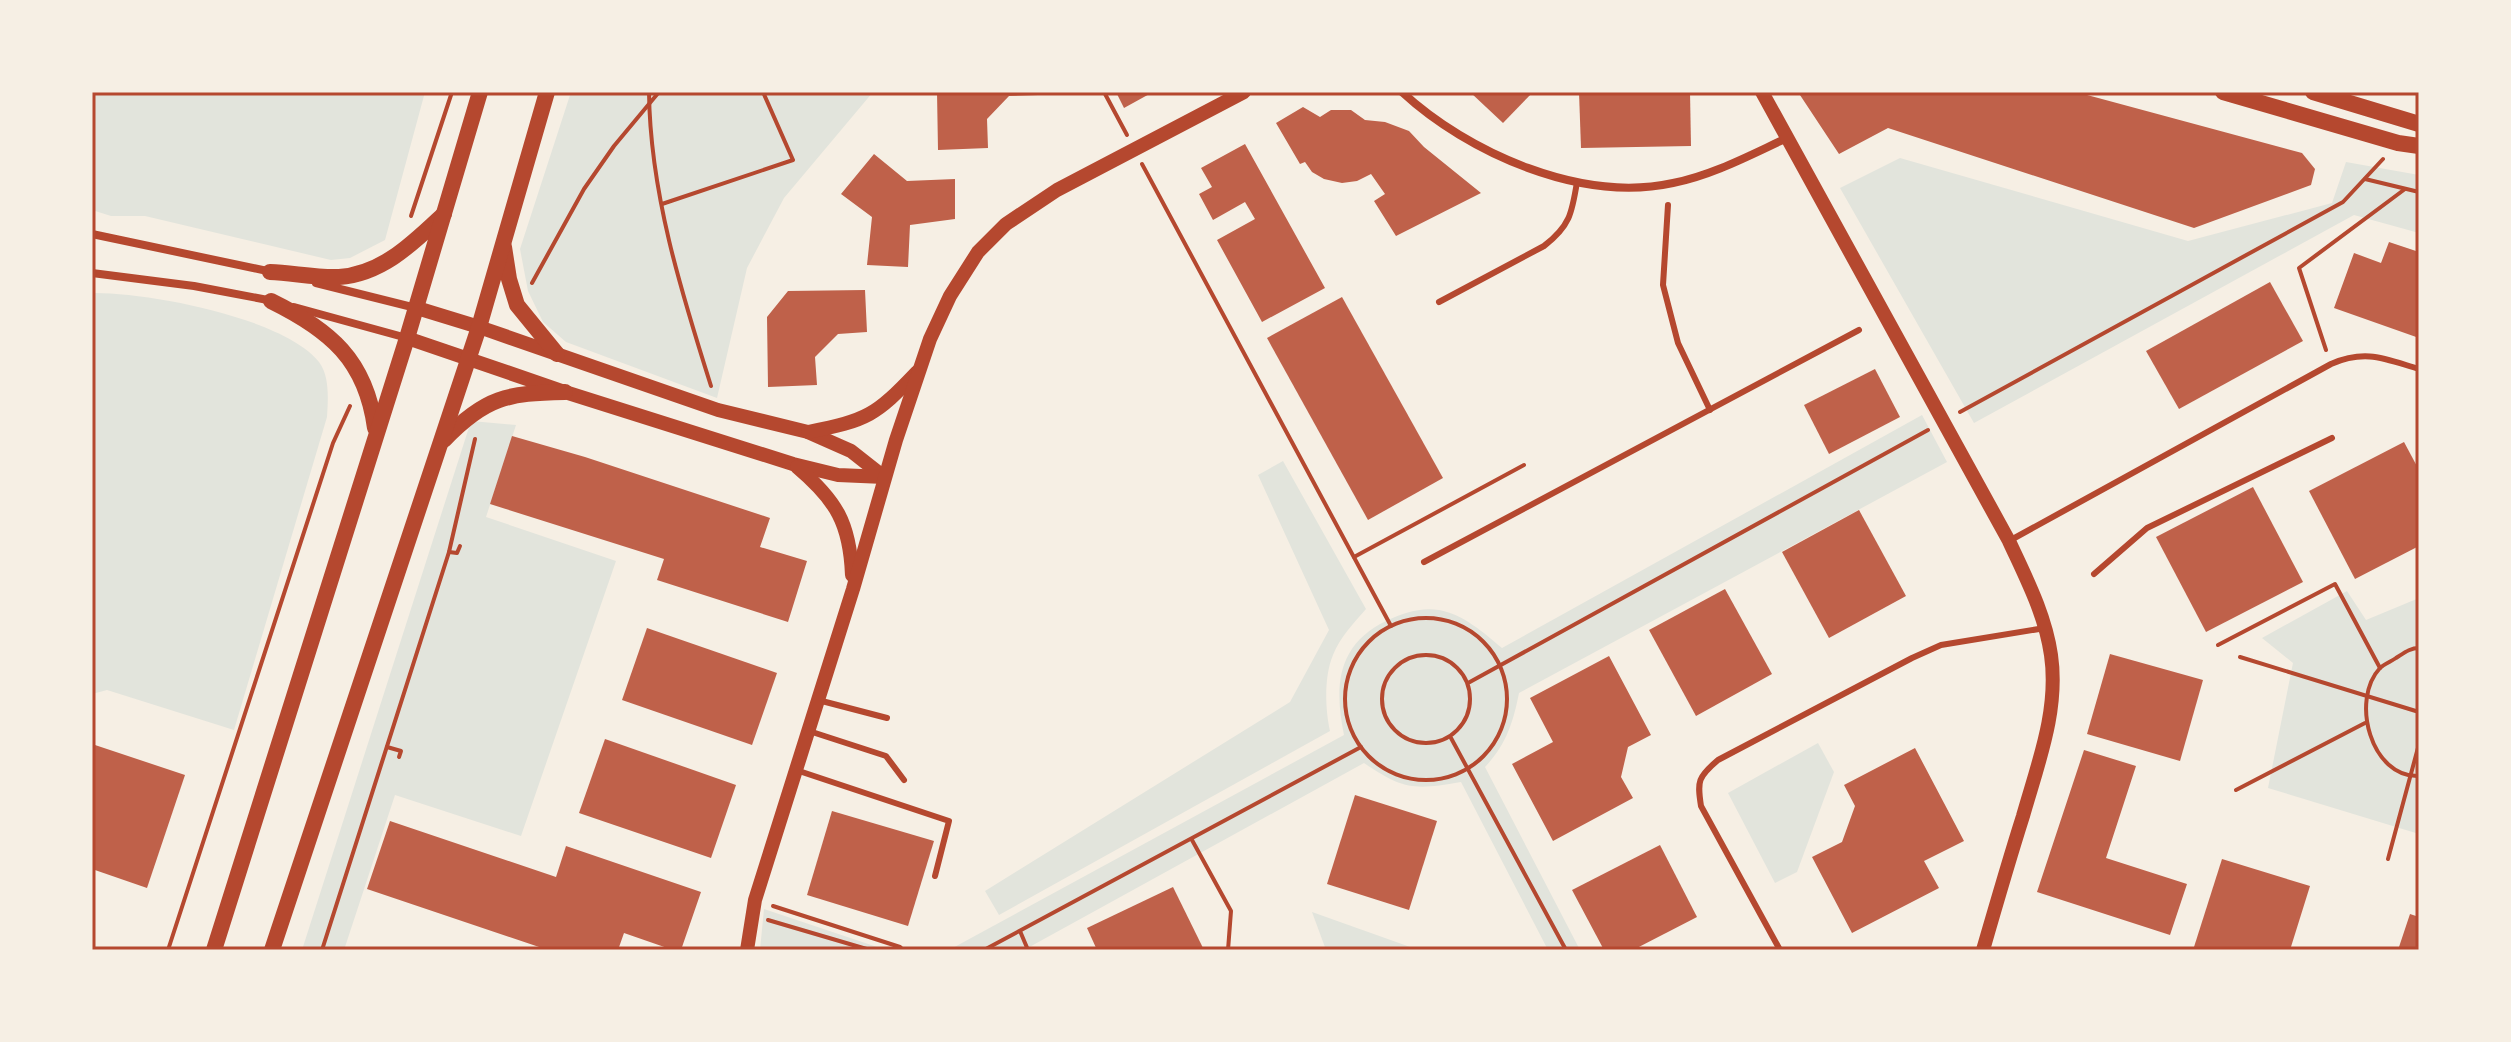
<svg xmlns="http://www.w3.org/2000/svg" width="2511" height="1042" font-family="Commissioner,sans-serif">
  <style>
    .green { fill: #e2e4dc }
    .building { fill: #bf614a }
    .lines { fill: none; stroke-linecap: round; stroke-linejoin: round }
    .path { stroke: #b5482f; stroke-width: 4 }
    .service { stroke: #b5482f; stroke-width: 6 }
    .minor { stroke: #b5482f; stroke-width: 8 }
    .tertiary { stroke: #b5482f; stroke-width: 14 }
    .secondary { stroke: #b5482f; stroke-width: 16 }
    .neatline { fill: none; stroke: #b5482f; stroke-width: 3 }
  </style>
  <rect width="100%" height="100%" fill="#f6efe4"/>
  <!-- green -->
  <g class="green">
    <polygon points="92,92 425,92 385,240 350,258 331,260 145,216 111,216 92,210"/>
    <polygon points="571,92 873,92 784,198 747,268 717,398 566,342 543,322 528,291 520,249"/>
    <polygon points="1900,158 2188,241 2332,203 2346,162 2419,175 2419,233 2354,215 1974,423 1840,188"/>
    <path d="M92,293C147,292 285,318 319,362C330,376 328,401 327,417L234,730L107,690L92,694Z"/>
    <path d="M1922,415L1947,462L1519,693C1513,723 1506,745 1485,767L1580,950H1548L1461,782C1414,790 1404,790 1364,763L1024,950H949L1344,735C1334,686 1337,645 1386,621C1402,613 1421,607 1439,610C1463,614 1484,633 1502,648Z"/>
    <polygon points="471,421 516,425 486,517 616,561 521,836 395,795 344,950 302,950"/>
    <path d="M1283,461L1366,609C1354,623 1340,637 1333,655C1324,676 1325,709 1330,731L999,915L985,891L1290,702L1329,630L1258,475Z"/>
    <polygon points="2347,591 2366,620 2419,598 2419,834 2268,788 2293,663 2262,638"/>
    <polygon points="1818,743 1834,772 1797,872 1775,883 1728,793"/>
    <polygon points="764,909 886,950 760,950"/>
    <polygon points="1312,912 1413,948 1326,950"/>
  </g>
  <!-- building -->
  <g class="building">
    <polygon points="937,92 1038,92 1038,95 1009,96 987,119 988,148 938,150"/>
    <polygon points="1116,92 1153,92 1124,108"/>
    <polygon points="1470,92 1533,92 1503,123"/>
    <polygon points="1579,92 1690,92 1691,146 1581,148"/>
    <polygon points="1798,92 2076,92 2302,153 2315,169 2311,185 2194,228 1888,128 1839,154"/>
    <polygon points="1303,107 1320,117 1331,110 1351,110 1365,120 1385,122 1409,131 1424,147 1481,193 1396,236 1374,201 1385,194 1371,174 1357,181 1342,183 1324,179 1312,172 1305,162 1300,164 1276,123"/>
    <polygon points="1245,144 1325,288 1262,322 1217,240 1255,219 1245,202 1213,220 1199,194 1212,187 1201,168"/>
    <polygon points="874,154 907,181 955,179 955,219 910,225 908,267 867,265 872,217 841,194"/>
    <polygon points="2389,242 2419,252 2419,338 2334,308 2354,253 2381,263"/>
    <polygon points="2270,282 2303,341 2179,409 2146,351"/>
    <polygon points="865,290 867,332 838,334 815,357 817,385 768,387 767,317 788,291"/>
    <polygon points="1342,297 1443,478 1368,520 1267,338"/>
    <polygon points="1875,369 1900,417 1829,454 1804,405"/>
    <polygon points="512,436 585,457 770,518 760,547 807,561 788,622 657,580 664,559 490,504"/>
    <polygon points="2404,442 2419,470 2419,546 2355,579 2309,491"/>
    <polygon points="2253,487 2303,582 2206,632 2156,537"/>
    <polygon points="1859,510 1906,596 1829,638 1782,552"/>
    <polygon points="1725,589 1772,674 1696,716 1649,630"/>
    <polygon points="647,628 777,673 752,745 622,700"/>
    <polygon points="2110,654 2203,680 2180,761 2087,734"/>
    <polygon points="1609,656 1651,735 1628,747 1621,777 1633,798 1553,841 1512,764 1553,742 1530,698"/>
    <polygon points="605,739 736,785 711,858 579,813"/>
    <polygon points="92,744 185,775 147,888 92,869"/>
    <polygon points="1915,748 1964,841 1924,861 1939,888 1852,933 1812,857 1842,842 1855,806 1844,785"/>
    <polygon points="2084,750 2136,766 2106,858 2187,884 2170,935 2037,892"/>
    <polygon points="1355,795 1437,821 1409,910 1327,884"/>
    <polygon points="832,811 934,841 908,926 807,895"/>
    <polygon points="390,821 556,877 566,846 701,892 681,950 673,950 624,933 618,950 548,950 367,889"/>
    <polygon points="1660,845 1697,917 1633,950 1604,950 1572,890"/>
    <polygon points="2222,859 2310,886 2290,950 2205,950 2194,947"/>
    <polygon points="1173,887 1204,950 1097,950 1087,928"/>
    <polygon points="2410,914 2419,917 2419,950 2398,950"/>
  </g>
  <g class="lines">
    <!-- path -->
    <g class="path">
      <path d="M649,92C650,192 681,291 711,386"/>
      <polyline points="1104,92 1127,135"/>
      <polyline points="1142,164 1391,626"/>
      <polyline points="2365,179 2419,192"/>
      <polyline points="662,204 793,160 763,92"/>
      <polyline points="411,216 452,92"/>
      <polyline points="532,283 584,189 614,146 659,92"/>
      <polyline points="2326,350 2299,268 2405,189"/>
      <polyline points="1960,412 2343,202 2383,159"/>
      <polyline points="449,552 457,553 460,546"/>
      <polyline points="1354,557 1524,465"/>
      <circle cx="1426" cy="699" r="81"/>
      <polyline points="2218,645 2335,584 2380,668"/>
      <path d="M2419,648C2410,648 2404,653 2396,658C2392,661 2384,664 2380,668C2350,700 2371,778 2419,776"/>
      <circle cx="1426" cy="699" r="44"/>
      <polyline points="2240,657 2419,712"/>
      <polyline points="1468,683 1928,430"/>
      <polyline points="1451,738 1566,950"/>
      <polyline points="387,747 401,751 399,757"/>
      <polyline points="2236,790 2365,723"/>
      <polyline points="1192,840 1231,911 1228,950"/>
      <polyline points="2388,859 2419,744"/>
      <polyline points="773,906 900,947 903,950"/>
      <polyline points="768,920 870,950"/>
      <polyline points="1020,931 1028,950"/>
      <polyline points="168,950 333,443 350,406"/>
      <polyline points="322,950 449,552 475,439"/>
      <polyline points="984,950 1361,747"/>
    </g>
    <!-- service -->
    <g class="service">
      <polyline points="1668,205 1663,285 1678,343 1710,410"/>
      <path d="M1439,302L1544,246C1570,226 1572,213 1577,182"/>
      <path d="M2009,541L2331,364C2366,349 2385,359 2419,369"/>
      <polyline points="1424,562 1859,330"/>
      <polyline points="2094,574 2147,528 2332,438"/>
      <polyline points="818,700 887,718"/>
      <polyline points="809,731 886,756 904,780"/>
      <polyline points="796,770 949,821 935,876"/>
      <path d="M1780,950L1701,806C1697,781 1698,777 1718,760L1912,658L1941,645L2045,628"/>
    </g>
    <!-- minor -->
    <g class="minor">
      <path d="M1402,92C1468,153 1581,203 1673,183C1713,175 1750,155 1787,138"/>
      <polyline points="92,234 272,272"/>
      <polyline points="92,273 194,286 273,301"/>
      <polyline points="316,283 416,308"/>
      <polyline points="294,307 407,338"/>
    </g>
    <!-- tertiary -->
    <g class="tertiary">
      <path d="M1762,92L2009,541C2026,578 2045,614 2051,655C2059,710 2038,763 2023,816C2009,860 1996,905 1983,950"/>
      <polyline points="417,308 479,327 718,410 808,432 851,451 884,477"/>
      <polyline points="407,338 565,392 793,464 838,475 884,477"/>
      <path d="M808,432C868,420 875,416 917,372"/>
      <path d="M797,467C836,500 850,523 852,575"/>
      <polyline points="747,950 755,900 853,589 896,440 930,339 950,296 978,252 1006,224 1057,190 1244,92"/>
    </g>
    <!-- secondary -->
    <g class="secondary">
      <polyline points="2223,92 2398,143 2419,146"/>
      <polyline points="2313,92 2419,124"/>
      <polyline points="504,247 509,279 517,305 557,354"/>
      <path d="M270,272C293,273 317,278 339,277C383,274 414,242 444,214"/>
      <path d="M271,301C330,330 366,360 375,428"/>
      <path d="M444,440C485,397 508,393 565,392"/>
      <polyline points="214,950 407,338 480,92"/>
      <polyline points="272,950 479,327 547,92"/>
    </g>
  </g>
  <!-- border -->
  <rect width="2511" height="1042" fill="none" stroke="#f6efe4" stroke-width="188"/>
  <rect x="94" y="94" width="2323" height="854" class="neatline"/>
</svg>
